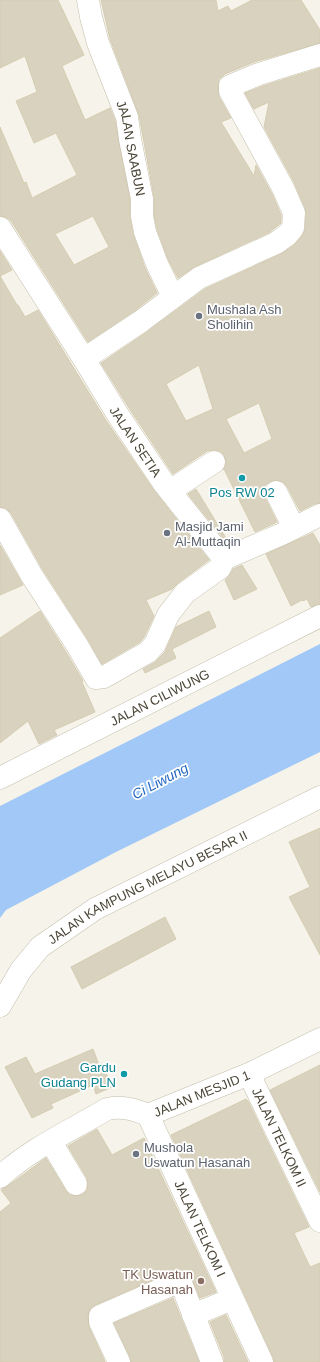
<svg xmlns="http://www.w3.org/2000/svg" width="320" height="1362" font-family="Helvetica,sans-serif">
  <style>
    .water { fill: #a2c8f7 }
    .building { fill: #d9d2be; stroke: #d5ccb1; fill-rule: evenodd }
    .lines { fill: none; stroke-linecap: round; stroke-linejoin: round }
    .minor-casing { stroke: #c3beac; stroke-width: 23 }
    .minor { stroke: #fff; stroke-width: 22 }
    .worship-dot { fill: #6b7280; stroke: #fff; stroke-width: 1.5 }
    .culture-dot { fill: #0f9aa8; stroke: #fff; stroke-width: 1.5 }
    .education-dot { fill: #8d6e63; stroke: #fff; stroke-width: 1.5 }
    .labels { text-anchor: middle; dominant-baseline: central; stroke-width: 3.5; stroke-linejoin: round; paint-order: stroke }
    .street-label { font-size: 13px; fill: #4b4637; stroke: #fff }
    .worship-label { font-size: 13px; fill: #5b616d; stroke: #fff; text-anchor: start }
    .culture-label { font-size: 13px; fill: #0d838f; stroke: #fff }
    .education-label { font-size: 13px; fill: #785e54; stroke: #fff; text-anchor: end }
    .water-label { font-size: 14px; font-style: italic; fill: #2569c2; stroke: #fff }
  </style>
  <rect width="100%" height="100%" fill="#f6f4ea"/>
  <!-- water -->
  <polygon class="water" points="320,644 320,752 116,852 6,910 0,918 0,806"/>
  <!-- building -->
  <g class="building">
    <path d="M0,0H58L84,55L62,66L85,120L110,108L115,120L130,200V218L133,234L145,268L157,293L133,312L88,342L11,221L6,217L0,216V127L24,183L26,182L32,198L77,175L56,133L34,143L16,101L37,92L25,56L0,68ZM93,216L109,247L74,265L55,234Z"/>
    <polygon points="101,0 216,0 218,11 228,6 231,11 252,0 301,0 320,30 320,43 254,62 225,74 219,79 218,86 219,97 231,118 221,122 254,176 256,165 272,194 281,215 281,223 270,232 194,267 178,278 168,259 157,229 154,215 154,197 139,115 110,39"/>
    <path d="M320,68V503L314,504L300,511L287,486L283,482L277,480L271,481L265,485L264,492L265,498L277,522L255,532L224,469L223,470L225,467L226,462L224,455L220,451L214,450L207,451L173,474L129,408L101,363L147,332L205,289L281,254L294,245L302,236L305,229L306,214L305,208L294,182L264,127L269,102L254,109L245,93L263,86ZM199,365L213,409L186,421L166,384ZM259,403L272,439L244,453L226,419Z"/>
    <polygon points="0,251 12,270 0,276 17,305 18,305 25,317 38,310 107,422 155,492 209,560 178,583 172,589 146,600 154,616 144,637 140,642 102,664 87,638 43,570 11,513 6,508 0,507"/>
    <polygon points="196,489 229,543 228,544 188,494"/>
    <polygon points="313,533 320,545 320,604 311,607 307,599 303,601 302,600 291,606 266,554"/>
    <polygon points="0,545 23,585 0,595"/>
    <polygon points="242,565 257,589 234,600 225,580 231,573 233,569"/>
    <polygon points="40,611 66,652 83,681 82,682 95,712 54,730 57,735 39,744 28,721 0,743 0,638"/>
    <polygon points="209,611 216,627 172,649 176,658 145,673 143,669 154,663 165,652 176,627"/>
    <polygon points="320,828 320,955 289,897 310,887 289,842"/>
    <polygon points="165,917 176,939 82,989 71,967"/>
    <polygon points="93,1049 99,1065 102,1063 112,1087 96,1094 93,1085 51,1104 53,1108 32,1118 5,1067 26,1057 35,1074"/>
    <polygon points="320,1065 320,1192 270,1090"/>
    <polygon points="246,1099 248,1101 309,1227 294,1233 310,1267 320,1263 320,1362 274,1362 273,1357 171,1135"/>
    <polygon points="97,1129 112,1155 144,1138 216,1292 200,1298 190,1274 182,1270 173,1271 95,1305 90,1309 88,1316 89,1327 105,1362 0,1362 0,1212 11,1203 1,1190 8,1186 20,1177 46,1158 66,1191 70,1195 76,1196 83,1194 87,1190 88,1184 87,1178 68,1146"/>
    <polygon points="173,1298 199,1362 131,1362 130,1357 114,1323"/>
    <polygon points="226,1315 248,1362 224,1362 224,1357 210,1322"/>
  </g>
  <g class="lines">
    <defs>
      <g id="minor">
        <path id="s1" d="M88,0L91,17L98,43L127,117L130,139L142,199V216L145,232L157,264L173,297"/>
        <path id="s2" d="M0,228L84,359L118,415L165,485L224,559"/>
        <polyline points="84,359 140,322 199,278 276,243 287,235 293,228 294,213 283,188 230,91 230,86 259,74 320,55"/>
        <polyline points="170,491 214,462"/>
        <polyline points="276,492 294,528"/>
        <polyline points="0,519 32,576 77,645 96,678 104,677 148,652 155,644 168,615 185,593 220,568 224,559"/>
        <polyline points="224,559 282,534 320,515"/>
        <path id="s3" d="M0,778L320,616"/>
        <path id="s4" d="M0,1006L21,970L40,947L95,909L320,797"/>
        <path id="s5" d="M249,1074L320,1221"/>
        <path id="s6" d="M148,1115L262,1362"/>
        <polyline points="51,1142 76,1184"/>
        <path id="s7" d="M0,1177C30,1149 72,1130 107,1109C122,1106 134,1109 148,1115L249,1074L320,1039"/>
        <polyline points="193,1315 232,1299"/>
        <polyline points="119,1362 100,1322 100,1316 178,1282 181,1283 212,1362"/>
      </g>
    </defs>
    <!-- minor casing -->
    <use href="#minor" class="minor-casing"/>
    <!-- minor -->
    <use href="#minor" class="minor"/>
  </g>
  <!-- markers -->
  <g class="worship-dot">
    <circle cx="199" cy="316" r="4"/>
    <circle cx="167" cy="533" r="4"/>
    <circle cx="136" cy="1154" r="4"/>
  </g>
  <g class="culture-dot">
    <circle cx="242" cy="478" r="4"/>
    <circle cx="124" cy="1074" r="4"/>
  </g>
  <circle class="education-dot" cx="201" cy="1281" r="4"/>
  <g class="labels">
    <!-- street labels -->
    <g class="street-label">
      <text stroke="none"><textPath href="#s1" startOffset="155">JALAN SAABUN</textPath></text>
      <text stroke="none"><textPath href="#s2" startOffset="253">JALAN SETIA</textPath></text>
      <text stroke="none"><textPath href="#s3" startOffset="179">JALAN CILIWUNG</textPath></text>
      <text stroke="none"><textPath href="#s4" startOffset="195">JALAN KAMPUNG MELAYU BESAR II</textPath></text>
      <text stroke="none"><textPath href="#s7" startOffset="227">JALAN MESJID 1</textPath></text>
      <text stroke="none"><textPath href="#s5" startOffset="70">JALAN TELKOM II</textPath></text>
      <text stroke="none"><textPath href="#s6" startOffset="125">JALAN TELKOM I</textPath></text>
    </g>
    <!-- worship labels -->
    <g class="worship-label">
      <text x="207" y="309">Mushala Ash<tspan x="207" dy="15">Sholihin</tspan></text>
      <text x="175" y="526">Masjid Jami<tspan x="175" dy="15">Al-Muttaqin</tspan></text>
      <text x="144" y="1147">Mushola<tspan x="144" dy="15">Uswatun Hasanah</tspan></text>
    </g>
    <!-- culture labels -->
    <g class="culture-label">
      <text x="242" y="492">Pos RW 02</text>
      <text x="116" y="1067" text-anchor="end">Gardu<tspan x="116" dy="15">Gudang PLN</tspan></text>
    </g>
    <!-- education labels -->
    <g class="education-label">
      <text x="193" y="1274">TK Uswatun<tspan x="193" dy="15">Hasanah</tspan></text>
    </g>
    <!-- water labels -->
    <g class="water-label">
      <text transform="translate(160 781) rotate(-28)">Ci Liwung</text>
    </g>
  </g>
</svg>
